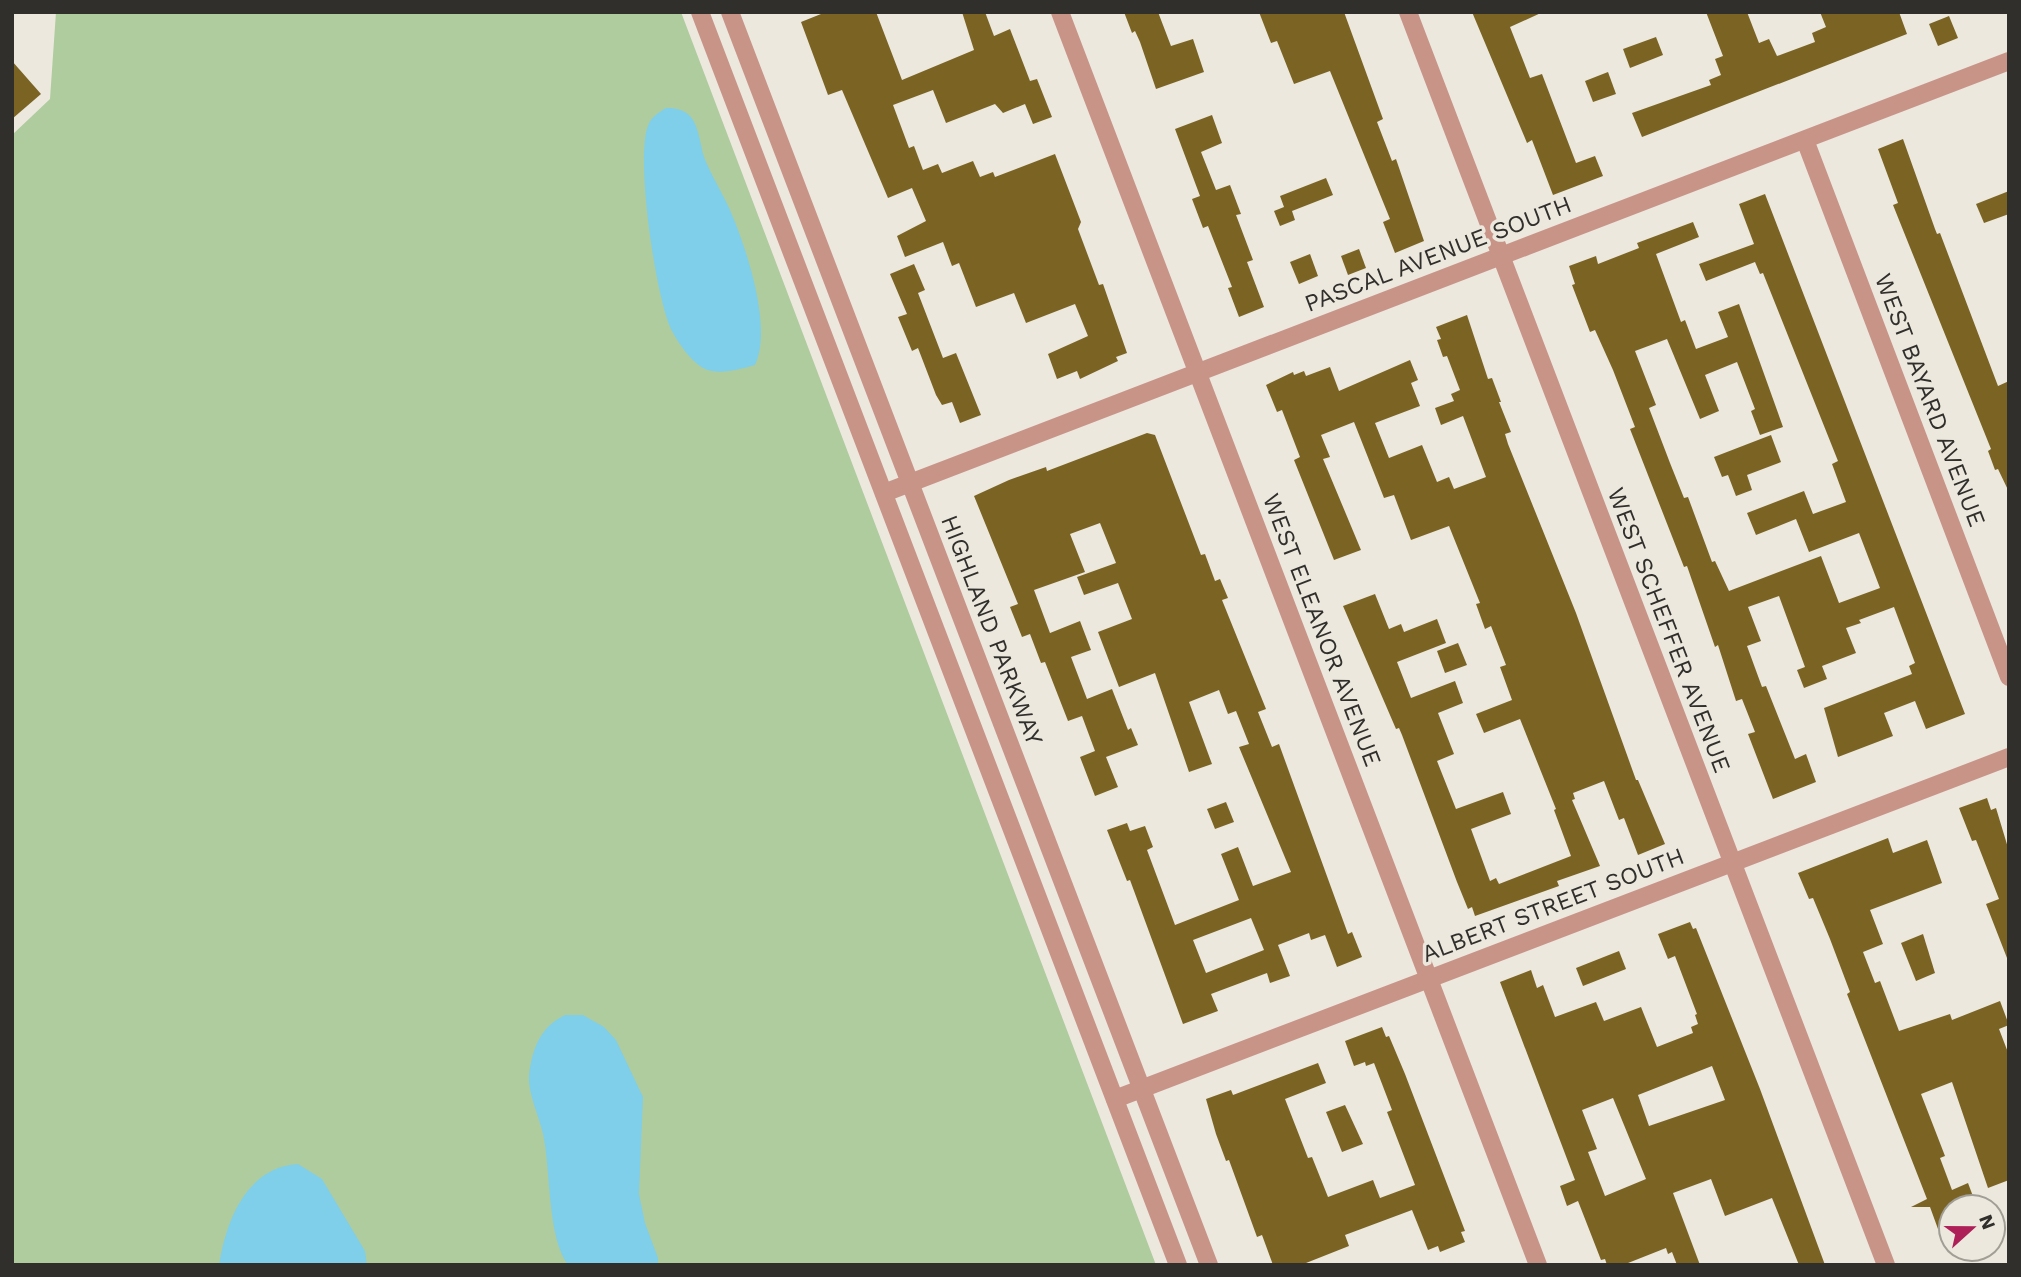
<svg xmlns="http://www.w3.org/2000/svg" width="2021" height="1277" font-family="'Work Sans',sans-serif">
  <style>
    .green { fill: #afcc9e }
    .water { fill: #7fceea }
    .building { fill: #7b6423; fill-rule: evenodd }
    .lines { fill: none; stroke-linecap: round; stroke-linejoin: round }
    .minor { stroke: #c99488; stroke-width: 18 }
    .tertiary { stroke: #c99488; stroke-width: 18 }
    .labels { text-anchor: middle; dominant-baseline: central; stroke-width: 7; stroke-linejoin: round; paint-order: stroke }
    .street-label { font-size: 24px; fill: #312f2b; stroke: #ece8de }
  </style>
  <rect width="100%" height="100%" fill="#ece8de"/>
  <!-- green -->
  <polygon class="green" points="56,12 681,12 1156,1265 12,1265 12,135 50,99"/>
  <!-- water -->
  <g class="water">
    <path d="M666,108C676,108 683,109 690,116C699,126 700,144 704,157C711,175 722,192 730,210C746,247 773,327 755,365C741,369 717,376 703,368C690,360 679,344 672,331C656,300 635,158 648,126C651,117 658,113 666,108Z"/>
    <path d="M565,1015H583L604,1027L616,1040L643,1097L639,1194L645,1223L658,1258V1265H568C547,1237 551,1170 543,1134C539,1116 528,1094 529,1076C532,1049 540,1027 565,1015Z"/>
    <path d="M298,1164L322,1179L365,1251L367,1265H219C226,1220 247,1167 298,1164Z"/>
  </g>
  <!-- building -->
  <g class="building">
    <polygon points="826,12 876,12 902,80 974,50 962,12 985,12 994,36 1010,29 1030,81 1037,79 1052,117 1033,124 1025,104 1003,113 995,104 946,123 933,90 893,105 909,148 914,146 923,170 938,164 942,173 973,161 980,177 993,172 995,177 1055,154 1081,222 1078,229 1099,285 1103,284 1127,353 1116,357 1118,361 1080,379 1077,371 1057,379 1048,354 1088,336 1075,304 1026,323 1014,293 976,307 959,263 952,266 943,242 905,257 897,236 926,221 912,188 888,198 842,90 828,95 801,22"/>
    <polygon points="1124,12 1158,12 1171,46 1193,39 1204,72 1156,89 1140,42 1135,31 1132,33"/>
    <polygon points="1259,12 1344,12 1383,119 1377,122 1392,161 1396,159 1424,241 1395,253 1383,222 1390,219 1330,71 1294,84 1277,41 1271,43"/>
    <polygon points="1472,12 1543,12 1510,27 1530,78 1542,74 1576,163 1595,156 1603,176 1553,195 1532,140 1527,143"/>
    <polygon points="1706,12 1747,12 1759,43 1769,39 1777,56 1815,42 1812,33 1826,27 1820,12 1899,12 1907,34 1642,137 1632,113 1711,85 1709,80 1721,75 1715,59 1723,56"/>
    <polygon points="1949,16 1958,38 1938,46 1929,24"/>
    <polygon points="1656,37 1663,55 1630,68 1623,49"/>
    <polygon points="12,61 41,94 12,119"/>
    <polygon points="1608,72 1616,94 1593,102 1585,81"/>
    <polygon points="1212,115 1222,143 1201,152 1216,190 1230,185 1241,214 1236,215 1253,260 1247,262 1264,307 1239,317 1228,288 1232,287 1208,226 1203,228 1192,199 1200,196 1175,129"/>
    <polygon points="1903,139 1935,229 1937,234 1940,233 1998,386 2009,381 2009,492 1998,469 1995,470 1988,451 1991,449 1893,205 1898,203 1878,149"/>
    <polygon points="1326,178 1333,195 1292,211 1295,220 1280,226 1274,211 1284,207 1280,196"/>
    <polygon points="2009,191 2009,214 1984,223 1976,204"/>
    <polygon points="1765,194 1965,714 1926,729 1915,701 1884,713 1893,736 1838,757 1824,708 1912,674 1909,666 1915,663 1894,607 1859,620 1861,623 1846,628 1856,653 1822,666 1827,679 1804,688 1797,670 1805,667 1779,596 1748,607 1761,641 1747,646 1762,687 1766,686 1795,759 1806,754 1816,782 1773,799 1748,734 1755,732 1742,699 1736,701 1718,645 1715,647 1687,566 1684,567 1630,429 1635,427 1613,370 1595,330 1590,332 1572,285 1575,284 1569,266 1596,256 1598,264 1639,248 1637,243 1693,222 1699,237 1656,254 1681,322 1685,320 1696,349 1728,337 1718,312 1739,304 1783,427 1760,435 1751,411 1755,409 1737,362 1705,375 1719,411 1700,419 1667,339 1635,351 1656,405 1649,408 1670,463 1684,498 1688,497 1712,562 1715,561 1729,591 1821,556 1839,603 1880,588 1859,533 1809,552 1796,519 1756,535 1747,513 1804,491 1813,514 1846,502 1832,464 1838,461 1763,273 1760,274 1755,262 1706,281 1699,264 1754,244 1739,204"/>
    <polygon points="1359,249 1366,268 1348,275 1341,256"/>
    <polygon points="1310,254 1318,276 1299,284 1290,262"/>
    <polygon points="914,264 925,290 918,293 943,358 956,353 981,415 960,423 952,402 942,405 936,395 918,348 912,351 898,317 907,314 890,274"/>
    <polygon points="1467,315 1488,379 1492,378 1501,402 1499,402 1511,432 1505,434 1508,444 1576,613 1636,780 1638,780 1665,844 1638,855 1624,818 1619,820 1604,781 1573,793 1575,799 1572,800 1600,866 1557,881 1559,886 1475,916 1472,907 1468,909 1457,882 1402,735 1399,728 1396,729 1343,606 1375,594 1389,629 1401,624 1404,632 1437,619 1446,643 1397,662 1411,698 1455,681 1463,703 1438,713 1454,754 1437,761 1456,809 1503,792 1511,814 1471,829 1490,881 1496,878 1499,884 1571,856 1554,810 1556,809 1520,719 1484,733 1476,714 1512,700 1500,667 1506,665 1491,626 1485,629 1476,604 1480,603 1449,526 1411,540 1394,495 1384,498 1354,422 1321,435 1330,457 1323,459 1361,550 1334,560 1294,460 1300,457 1282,410 1277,412 1266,385 1293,372 1294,375 1304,371 1306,376 1330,367 1339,391 1410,360 1418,380 1411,383 1420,406 1375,423 1389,458 1422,445 1437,482 1449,477 1454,489 1486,477 1463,416 1441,425 1435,408 1454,401 1451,394 1460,390 1447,356 1443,357 1437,340 1441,339 1436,327"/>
    <path d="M1147,433L1155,435L1201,555L1205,554L1215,581L1220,579L1228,598L1222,600L1266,709L1258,712L1272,747L1279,744L1348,934L1352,932L1362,957L1337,967L1325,935L1311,940L1309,933L1278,945L1290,976L1270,983L1267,973L1211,994L1218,1011L1183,1024L1130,880L1127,881L1107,830L1127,823L1130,831L1145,826L1153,847L1147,850L1175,925L1239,900L1221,854L1238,847L1253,886L1291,872L1239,747L1249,744L1236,711L1228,714L1219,690L1189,702L1212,764L1189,772L1155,673L1119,687L1098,632L1132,619L1118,583L1084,595L1077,577L1116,563L1100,523L1070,534L1085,572L1034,590L1050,633L1080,621L1091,650L1071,657L1087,699L1112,689L1128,730L1131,728L1138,745L1106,757L1118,787L1095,796L1080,757L1095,751L1082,716L1068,721L1045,662L1041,663L1030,634L1022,637L1010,607L1018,604L974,496L1009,480L1046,467L1047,471ZM1251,918L1264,950L1206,973L1193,940Z"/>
    <polygon points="1771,435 1781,462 1747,475 1752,490 1736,496 1728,475 1722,477 1714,457"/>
    <polygon points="1458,643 1467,665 1445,673 1437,651"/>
    <polygon points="1987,798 1991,810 1996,808 2009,851 2007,958 1986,904 1999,899 1976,840 1972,841 1959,808"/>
    <polygon points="1226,802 1234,822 1215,829 1207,809"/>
    <polygon points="1888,838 1893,853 1927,840 1942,883 1870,910 1883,944 1863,952 1875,983 1880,981 1899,1031 1950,1014 1952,1020 2000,1001 2009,1025 1999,1029 2009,1055 2009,1180 1988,1188 1952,1082 1921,1094 1945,1156 1940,1158 1952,1190 1968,1183 1977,1207 1951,1207 1951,1224 1938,1229 1930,1207 1911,1207 1927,1199 1847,994 1850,992 1830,939 1813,898 1809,899 1798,873"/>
    <path d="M1690,922L1693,929L1696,928L1760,1089L1825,1265H1799L1772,1198L1725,1216L1711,1179L1673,1193L1700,1265H1677L1672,1252L1668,1254L1666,1248L1623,1265H1607L1605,1259L1601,1260L1578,1201L1567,1206L1560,1186L1575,1180L1500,982L1531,970L1537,988L1543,985L1555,1017L1596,1002L1604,1021L1641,1007L1657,1047L1693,1033L1691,1027L1698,1024L1695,1015L1697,1014L1675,956L1668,959L1658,934ZM1712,1066L1725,1100L1649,1126L1638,1095ZM1613,1098L1646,1179L1605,1196L1588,1152L1597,1149L1582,1110Z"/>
    <polygon points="1923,934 1935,973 1916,981 1901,943"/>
    <polygon points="1619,951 1626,969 1583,986 1576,968"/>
    <polygon points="1382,1027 1386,1037 1389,1036 1405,1074 1465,1231 1461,1232 1465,1242 1440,1252 1438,1246 1428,1250 1412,1210 1345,1235 1349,1246 1301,1265 1273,1265 1262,1235 1257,1237 1229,1160 1226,1161 1216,1134 1206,1099 1231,1090 1233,1095 1318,1063 1326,1083 1285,1099 1308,1158 1312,1157 1328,1197 1373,1180 1380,1198 1415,1185 1387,1112 1392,1110 1374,1063 1366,1066 1365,1062 1354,1066 1345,1041"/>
    <polygon points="1345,1105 1363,1144 1342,1152 1326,1112"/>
  </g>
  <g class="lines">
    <!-- minor -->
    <g class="minor">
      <polyline points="1060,12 1538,1265"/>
      <polyline points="1408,12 1886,1265"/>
      <polyline points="1805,140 2009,677"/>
      <polyline points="884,493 2009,61"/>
      <polyline points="1115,1099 2009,757"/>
    </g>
    <!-- tertiary -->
    <g class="tertiary">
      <polyline points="700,12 1178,1265"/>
      <polyline points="730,12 1209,1265"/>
    </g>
  </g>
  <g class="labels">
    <!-- street labels -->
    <g class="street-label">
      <text transform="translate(1438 254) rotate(-21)">PASCAL AVENUE SOUTH</text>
      <text transform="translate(1930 400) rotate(69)">WEST BAYARD AVENUE</text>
      <text transform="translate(992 630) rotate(69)">HIGHLAND PARKWAY</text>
      <text transform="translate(1322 630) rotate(69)">WEST ELEANOR AVENUE</text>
      <text transform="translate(1669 630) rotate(69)">WEST SCHEFFER AVENUE</text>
      <text transform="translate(1553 905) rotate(-21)">ALBERT STREET SOUTH</text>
    </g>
  </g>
  <!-- border -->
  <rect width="2021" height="1277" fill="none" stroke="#312f2b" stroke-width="28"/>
  <!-- north arrow -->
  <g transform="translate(1972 1228) rotate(69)"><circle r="33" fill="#ece8de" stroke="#a19e96" stroke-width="2"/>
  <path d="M0-5L12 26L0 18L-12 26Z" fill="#ae2058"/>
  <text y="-10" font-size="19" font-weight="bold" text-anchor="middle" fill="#312f2b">N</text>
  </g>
</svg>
